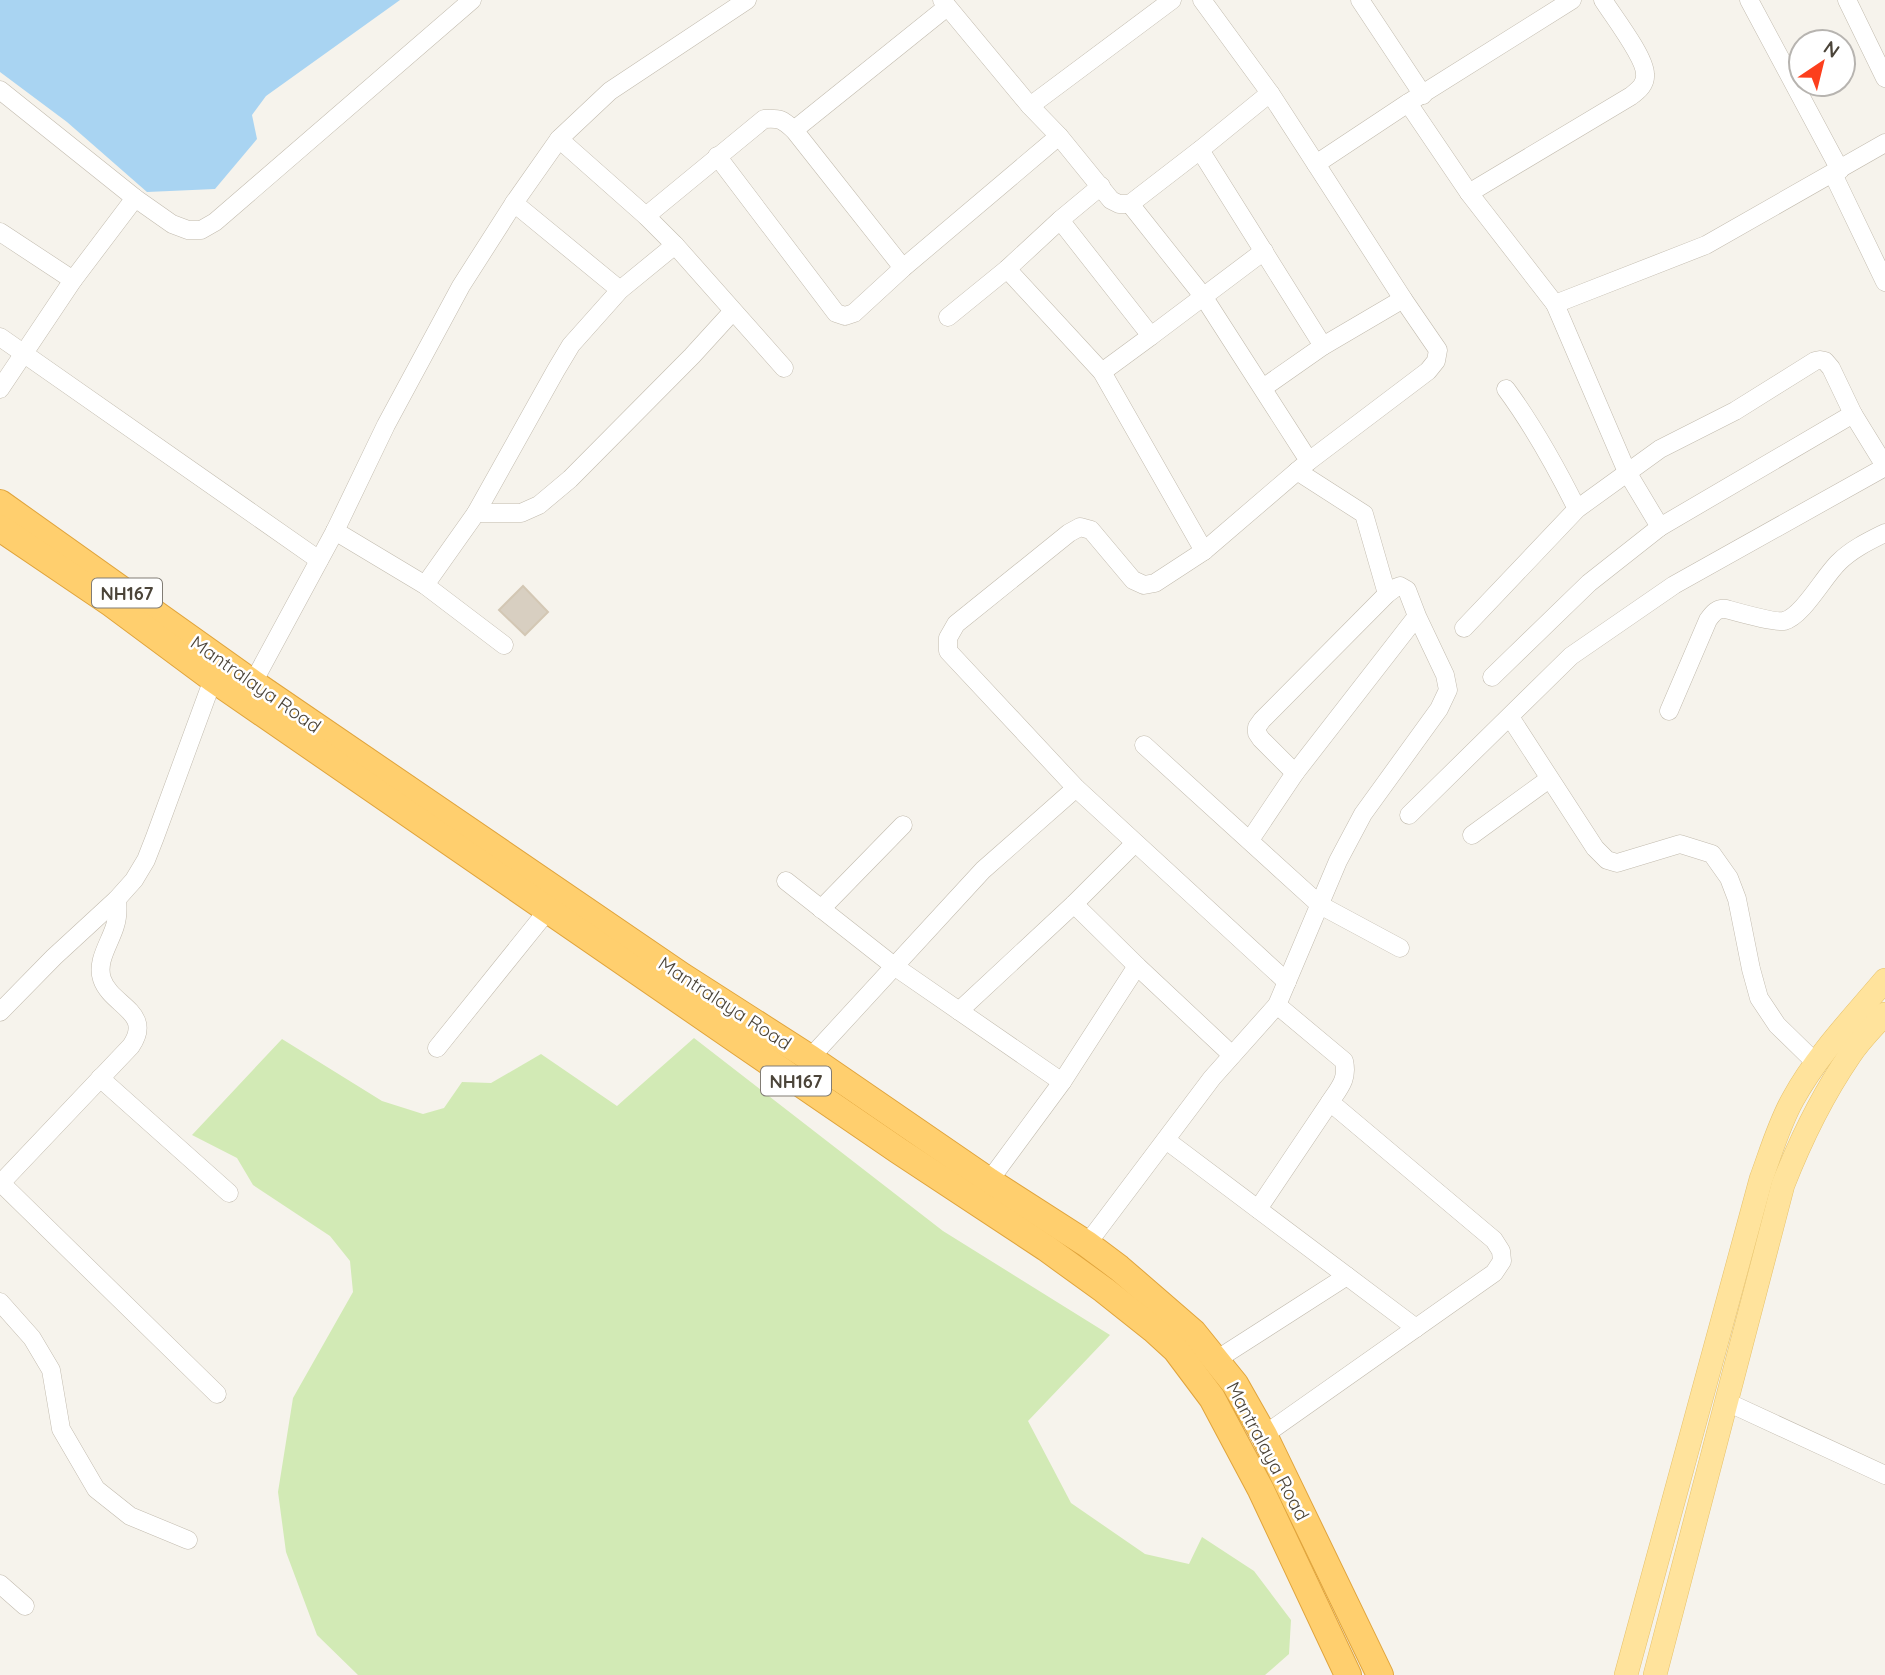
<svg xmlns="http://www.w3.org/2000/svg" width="1885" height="1675" font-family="Quicksand,sans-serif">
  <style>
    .green { fill: #d2eab5 }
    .water { fill: #a9d4f2 }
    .building { fill: #d8cfc1; stroke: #d3c7b4; stroke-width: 2 }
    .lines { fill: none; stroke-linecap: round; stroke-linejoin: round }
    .minor-casing { stroke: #c2bbae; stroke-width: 19 }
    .major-casing { stroke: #e6c16a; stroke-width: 24 }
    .highway-casing { stroke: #e0a43c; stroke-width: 28 }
    .minor { stroke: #fff; stroke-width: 18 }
    .major { stroke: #ffe39c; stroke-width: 23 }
    .highway { stroke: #ffcf6e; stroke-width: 26 }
    .labels { text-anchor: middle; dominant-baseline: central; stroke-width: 5; stroke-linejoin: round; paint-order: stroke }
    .shield { fill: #fff; stroke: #817c74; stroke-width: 2 }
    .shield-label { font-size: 18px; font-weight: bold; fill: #4b4439 }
    .street-label { font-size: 19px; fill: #4b4439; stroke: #fff }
  </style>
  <rect width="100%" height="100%" fill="#f6f3ec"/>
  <!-- green -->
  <polygon class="green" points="694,1038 943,1231 1110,1335 1028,1421 1071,1503 1145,1554 1189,1564 1202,1537 1254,1571 1291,1620 1289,1654 1265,1675 358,1675 317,1635 286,1552 278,1492 293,1398 353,1292 350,1261 330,1236 253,1185 237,1158 192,1135 282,1039 382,1101 423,1114 444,1108 462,1082 491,1083 541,1054 617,1106"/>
  <!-- water -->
  <polygon class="water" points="0,0 400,0 266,96 252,115 257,139 215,189 147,192 67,122 0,72"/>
  <!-- building -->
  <polygon class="building" points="523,586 548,612 525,635 499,610"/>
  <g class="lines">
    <defs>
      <g id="minor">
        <polyline points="942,0 1030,106 1059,136 1111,200 1119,204 1130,204 1200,150 1270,93"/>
        <polyline points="1202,0 1270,93 1316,164 1408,103 1572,0"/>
        <polyline points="1360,0 1423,95"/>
        <polyline points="1749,0 1840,170"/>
        <polyline points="1847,0 1885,78"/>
        <polyline points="0,90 135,198 172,224 188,230 201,230 215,222 472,0"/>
        <polyline points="1408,103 1469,193 1555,304 1706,245 1885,143"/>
        <polyline points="1030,106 1172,0"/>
        <polyline points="794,130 947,7"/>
        <polyline points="559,139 646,216 675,245 784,368"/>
        <polyline points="1200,150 1323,346"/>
        <polyline points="717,156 836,313 845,316 854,313 903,268 1059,136"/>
        <polyline points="1833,174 1885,282"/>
        <path d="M1469,193L1631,96C1639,90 1646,84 1645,74C1645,57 1613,16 1603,0"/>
        <polyline points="514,203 620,290"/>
        <polyline points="1130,204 1203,296 1309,461 1204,551 1155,583 1144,585 1133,580 1091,530 1080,527 1069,533 956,624 948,638 948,651 1076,788 1287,982"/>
        <path d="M646,216L764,119C780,118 782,119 794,130L903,268"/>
        <polyline points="1060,220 1151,336 1264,251"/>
        <polyline points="0,232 73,280"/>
        <polyline points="1007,269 1102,372 1204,551"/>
        <polyline points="1555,304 1627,472 1660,527"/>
        <polyline points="948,317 1007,269 1060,220 1101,186"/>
        <polyline points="0,337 319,560"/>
        <polyline points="1102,372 1151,336"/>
        <polyline points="1263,388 1323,346 1403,299"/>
        <polyline points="0,389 73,280 135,198"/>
        <path d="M1506,389C1534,427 1556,467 1577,509"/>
        <polyline points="1309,461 1428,371 1436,361 1438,350 1403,299 1316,164"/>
        <polyline points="1297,471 1364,514 1387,594"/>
        <polyline points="476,513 521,513 539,505 570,479 692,356 733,311"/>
        <polyline points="335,531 425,585 504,645"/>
        <polyline points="425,585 476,513 556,370 571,345 620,290 675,245"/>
        <polyline points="1464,628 1577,509 1660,449 1735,411 1815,361 1820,360 1825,361 1831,368 1853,414"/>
        <polyline points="1492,677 1589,583 1660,527 1853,414 1885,466"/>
        <polyline points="249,690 335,531 386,425 461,286 514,203 559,139 610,91 747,0"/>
        <path d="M1669,711L1708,620C1713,613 1717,608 1726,609C1737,612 1775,623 1784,621C1803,616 1824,576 1839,562C1852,549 1869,541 1885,533"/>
        <polyline points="1510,717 1595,848 1607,860 1617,863 1680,844 1712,854 1729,878 1737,899 1751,969 1759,998 1777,1025 1816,1063"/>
        <polyline points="1144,745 1320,905 1400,948"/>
        <polyline points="1409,815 1571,656 1674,585 1885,467"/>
        <polyline points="1472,835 1549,779"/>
        <polyline points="1250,840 1295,773"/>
        <polyline points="786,881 894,966 1062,1082"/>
        <polyline points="1074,904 1137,966"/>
        <polyline points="821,909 903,825"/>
        <path d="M1277,1005L1344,1061C1348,1079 1340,1087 1330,1102"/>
        <polyline points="959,1011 1074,904 1135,843"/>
        <polyline points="0,1012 54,957 117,899 134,880 146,860 155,837 213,679"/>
        <polyline points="437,1048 548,910"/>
        <polyline points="810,1058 983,870 1076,788"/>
        <polyline points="100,1078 229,1193"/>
        <polyline points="1166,1140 1416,1328"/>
        <polyline points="989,1181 1062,1082 1137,966 1232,1055"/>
        <polyline points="1,1183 217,1394"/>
        <path d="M0,1184L131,1046C154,1012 111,1006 102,979C96,961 110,943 115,926C118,917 118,909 117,899"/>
        <polyline points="1258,1209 1330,1102 1494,1240 1501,1251 1502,1261 1494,1273 1264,1435"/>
        <polyline points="1087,1244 1212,1078 1277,1005 1338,861 1363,814 1439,709 1448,690 1445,675 1417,616 1407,590 1400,586 1395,588 1387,594 1262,720 1257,727 1257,733 1261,739 1295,773 1417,616"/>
        <polyline points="0,1302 32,1338 51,1370 61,1429 96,1489 130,1516 188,1540"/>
        <polyline points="1216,1360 1347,1276"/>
        <polyline points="1727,1402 1885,1475"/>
        <polyline points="0,1584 25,1606"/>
      </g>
      <g id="major">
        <path d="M1626,1675L1761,1179C1771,1152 1779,1124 1793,1099C1817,1055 1853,1018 1885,980"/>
        <path d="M1655,1675L1783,1185C1801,1139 1822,1096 1850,1055C1860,1040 1873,1027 1885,1014"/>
      </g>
      <g id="highway">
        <polyline points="0,503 253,683 682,976 810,1058 989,1181 1087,1244 1119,1268 1193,1332 1235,1384 1264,1435 1380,1675"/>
        <polyline points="0,528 112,604 213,679 741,1043 899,1151 1046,1248 1104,1290 1153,1329 1176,1350 1212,1398 1261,1490 1348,1675"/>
      </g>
    </defs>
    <!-- minor casing -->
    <use href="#minor" class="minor-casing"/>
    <!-- major casing -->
    <use href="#major" class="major-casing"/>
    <!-- highway casing -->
    <use href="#highway" class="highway-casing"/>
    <!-- minor -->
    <use href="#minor" class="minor"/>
    <!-- major -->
    <use href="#major" class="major"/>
    <!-- highway -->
    <use href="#highway" class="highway"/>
  </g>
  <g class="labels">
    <!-- shield labels -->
    <g class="shield">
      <rect x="92" y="578.5" width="70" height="29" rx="5"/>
      <rect x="761" y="1066.5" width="70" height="29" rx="5"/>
    </g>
    <g class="shield-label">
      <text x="127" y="593">NH167</text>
      <text x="796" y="1081">NH167</text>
    </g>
    <!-- street labels -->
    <g class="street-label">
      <text transform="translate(256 684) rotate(35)">Mantralaya Road</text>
      <text transform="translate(725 1003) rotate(33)">Mantralaya Road</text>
      <text transform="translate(1268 1451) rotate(62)">Mantralaya Road</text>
    </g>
  </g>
  <!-- north arrow -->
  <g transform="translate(1822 63) rotate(35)"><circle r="33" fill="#ffffff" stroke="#b7b4b0" stroke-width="2"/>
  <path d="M0-5L12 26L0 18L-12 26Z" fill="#fc3f1d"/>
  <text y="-10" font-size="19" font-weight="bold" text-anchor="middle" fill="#4b4439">N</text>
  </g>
</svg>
